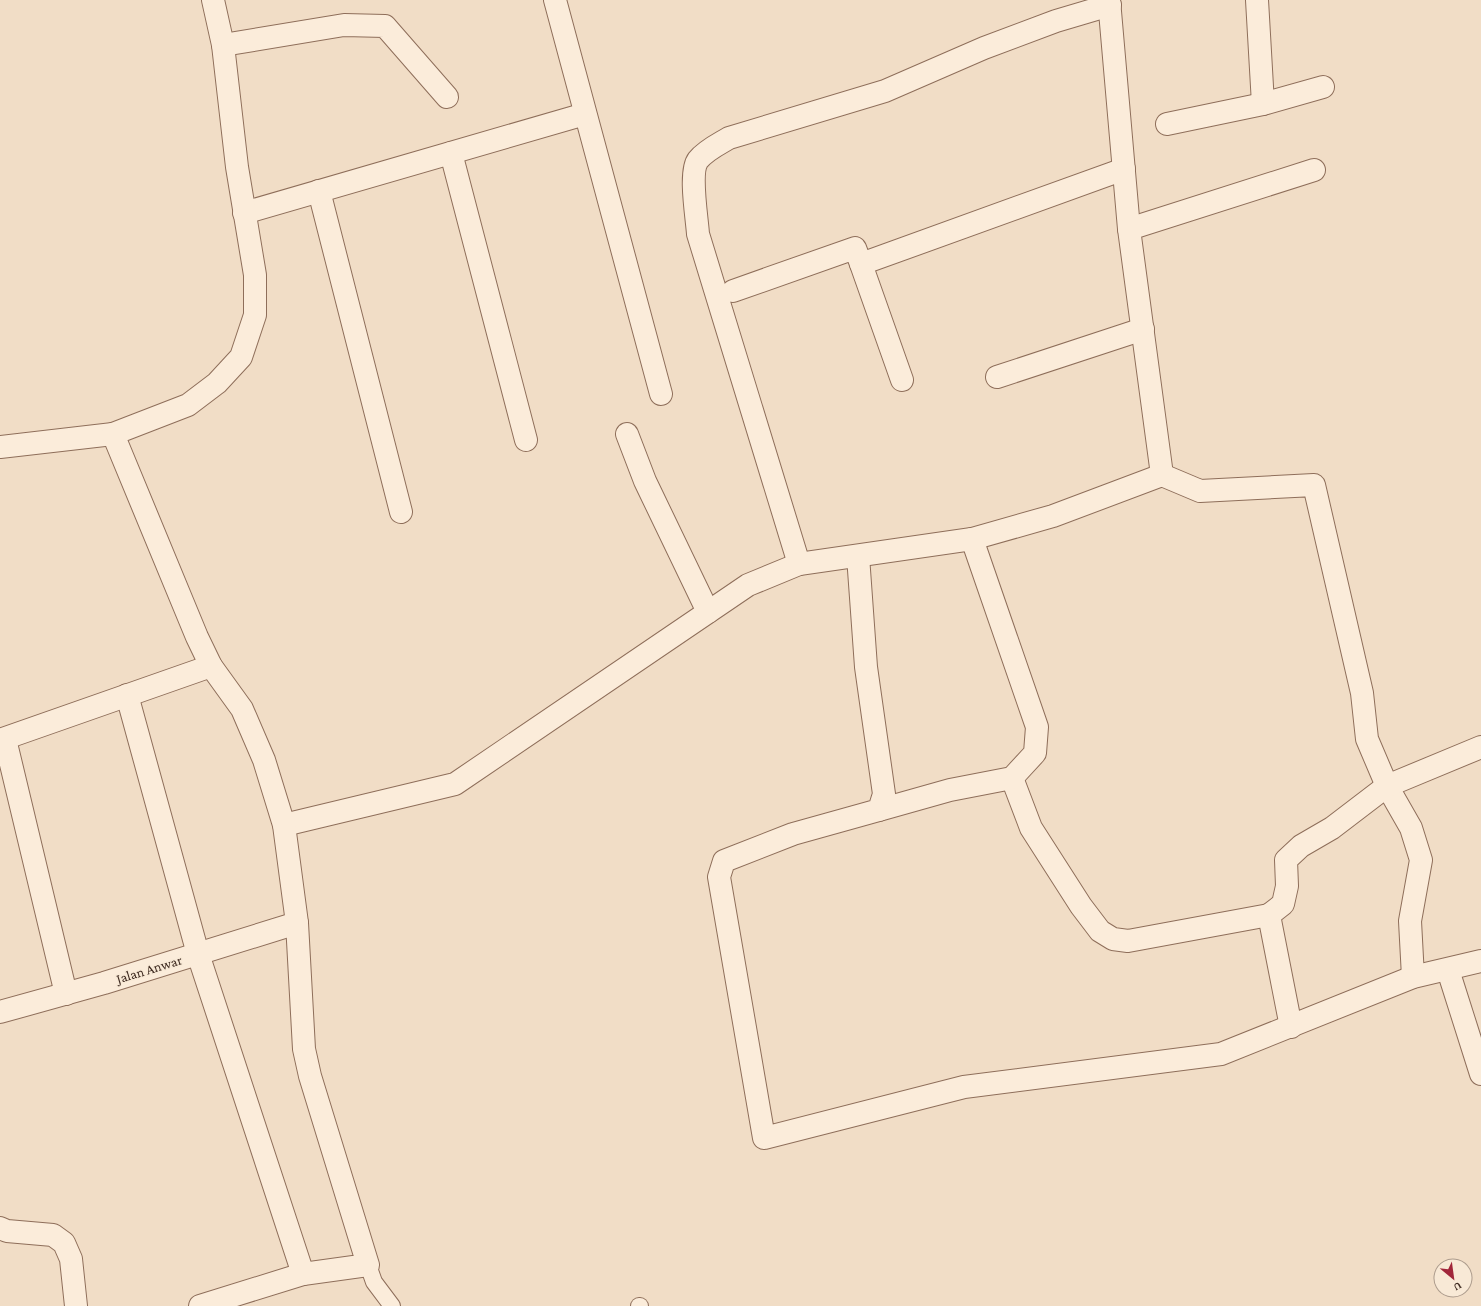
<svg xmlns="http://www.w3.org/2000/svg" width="1481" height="1306" font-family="'Crimson Pro',serif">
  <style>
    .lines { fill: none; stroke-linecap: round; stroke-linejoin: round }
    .service-casing { stroke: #8e6e5a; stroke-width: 18 }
    .minor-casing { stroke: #8e6e5a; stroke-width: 24 }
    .service { stroke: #fbecda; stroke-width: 16 }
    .minor { stroke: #fbecda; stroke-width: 22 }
    .labels { text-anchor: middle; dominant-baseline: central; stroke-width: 3; stroke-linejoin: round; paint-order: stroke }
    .street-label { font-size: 14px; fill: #3d291f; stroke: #f8e9d6 }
  </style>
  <rect width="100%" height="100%" fill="#f1ddc6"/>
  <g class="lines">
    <defs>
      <g id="service">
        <polyline points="368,1265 374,1282 392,1306"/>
        <polyline points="639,1306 640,1306"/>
      </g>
      <g id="minor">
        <polyline points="555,0 661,394"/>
        <polyline points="1109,0 1129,229 1162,475"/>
        <polyline points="1257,0 1263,104"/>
        <polyline points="223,45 344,25 385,26 447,97"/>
        <polyline points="1167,124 1263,104 1323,87"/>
        <polyline points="451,153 526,440"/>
        <polyline points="319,191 401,512"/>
        <polyline points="244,213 585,114"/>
        <polyline points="1129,229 1314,170"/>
        <polyline points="861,264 902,380"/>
        <polyline points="733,291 855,248 861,264 1124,169"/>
        <polyline points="997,377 1143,329"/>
        <polyline points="627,434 645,481 708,612"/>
        <polyline points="0,447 113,434"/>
        <polyline points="858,556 866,667 884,794 879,810 793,834 724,861 719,877 764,1138 964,1087 1221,1054 1413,977 1481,961"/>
        <path d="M799,564L698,234C697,218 689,172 698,160C706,150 719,144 729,138L885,91L984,48L1056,21L1110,5"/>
        <polyline points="127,695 198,954 303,1274"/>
        <polyline points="5,739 66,994"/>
        <polyline points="0,740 211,666"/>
        <polyline points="1012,778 1031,828 1081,906 1100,931 1113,939 1128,941 1269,915"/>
        <polyline points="879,810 950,790 1012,778 1035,753 1037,727 972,539"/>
        <polyline points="284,825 455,784 748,585 799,564 972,539 1053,516 1162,475 1200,491 1314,485 1362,693 1367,739 1387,786 1411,828 1421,860 1410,921 1413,977"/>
        <polyline points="1448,970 1481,1074"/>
        <polyline points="0,1012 104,983 297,923"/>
        <polyline points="1291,1027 1269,915 1283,904 1287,886 1286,860 1301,846 1332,828 1387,786 1481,747"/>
        <polyline points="0,1228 7,1231 53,1235 64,1243 71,1259 76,1306"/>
        <polyline points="200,1306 303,1274 368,1265 310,1076 304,1049 297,923 284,825 264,760 242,709 211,666 197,637 113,434 188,405 217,383 241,357 255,315 255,275 237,167 223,45 213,0"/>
      </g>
    </defs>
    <!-- service casing -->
    <use href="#service" class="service-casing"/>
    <!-- minor casing -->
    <use href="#minor" class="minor-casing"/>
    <!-- service -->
    <use href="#service" class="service"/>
    <!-- minor -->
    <use href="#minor" class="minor"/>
  </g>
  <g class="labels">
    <!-- street labels -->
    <g class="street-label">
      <text transform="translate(149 969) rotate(-17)">Jalan Anwar</text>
    </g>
  </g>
  <!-- north arrow -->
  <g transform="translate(1453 1278) rotate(151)"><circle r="19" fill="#f8e9d6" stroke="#ad9c8d"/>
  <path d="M0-3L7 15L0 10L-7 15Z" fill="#a1263a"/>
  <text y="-6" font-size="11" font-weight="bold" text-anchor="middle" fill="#3d291f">U</text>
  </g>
</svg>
